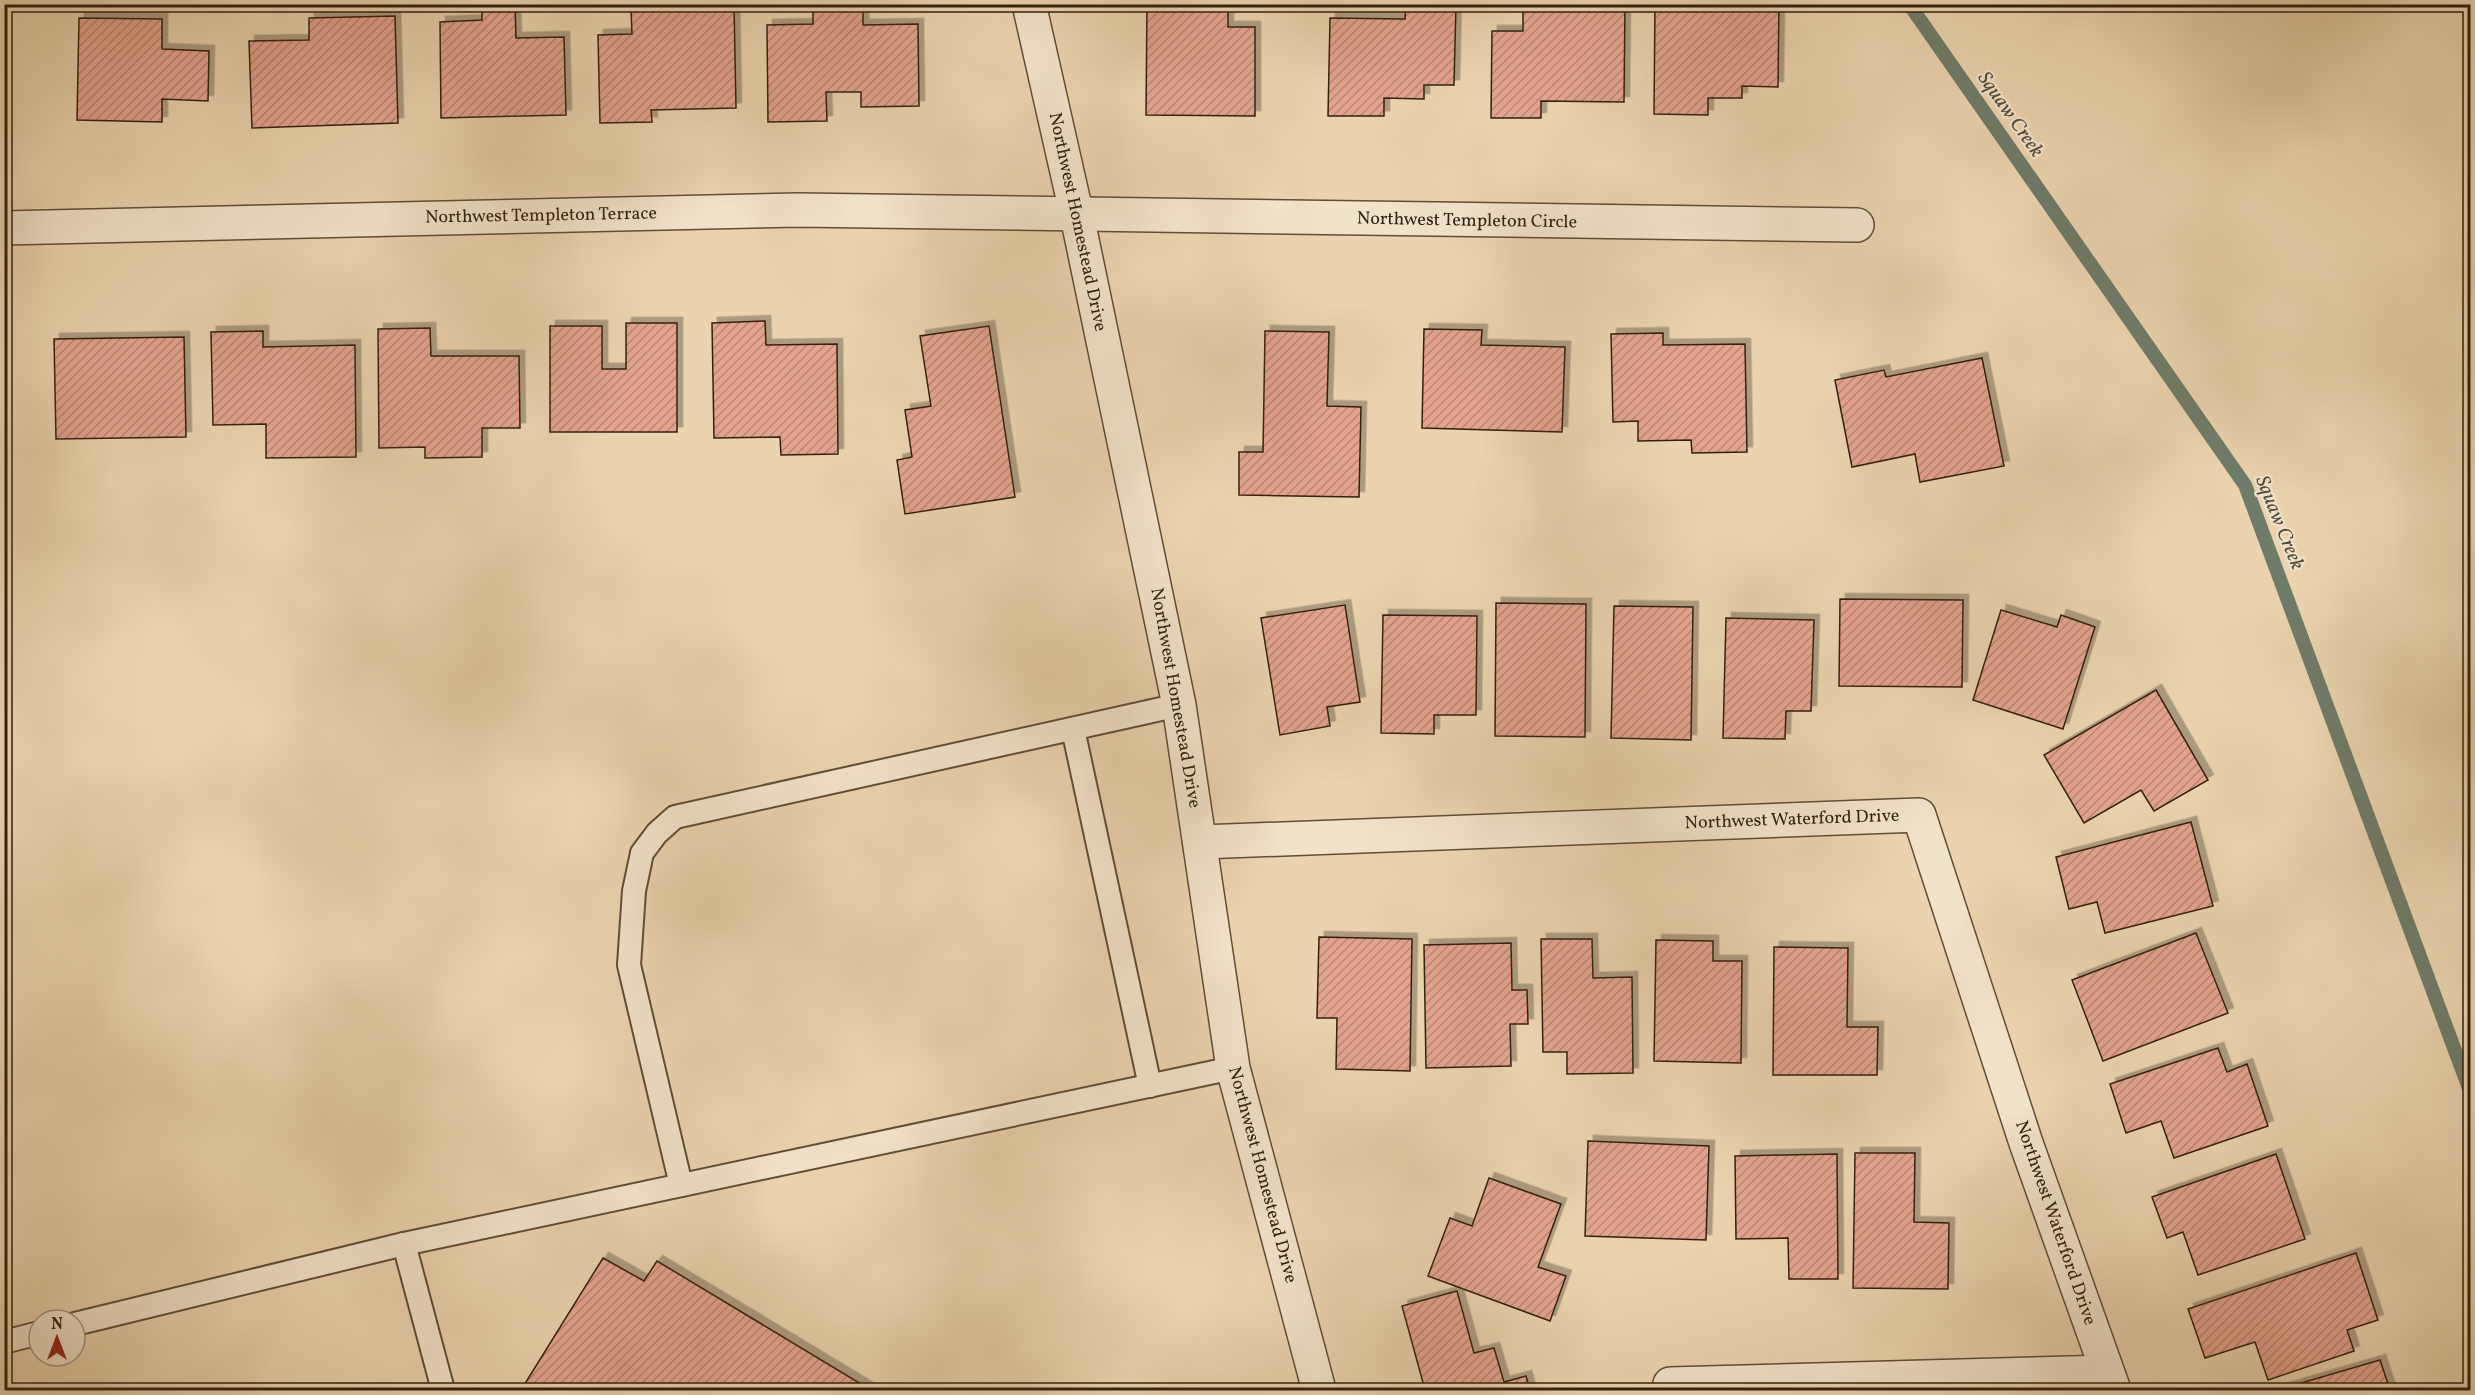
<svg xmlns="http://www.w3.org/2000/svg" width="2475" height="1395" font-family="Vollkorn,serif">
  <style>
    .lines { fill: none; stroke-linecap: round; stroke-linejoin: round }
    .stream { stroke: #6f7c6a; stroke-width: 14 }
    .building { fill: url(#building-hatch); stroke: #32210e; stroke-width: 1.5; filter: url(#shadow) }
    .lane-casing { stroke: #604e36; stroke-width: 26 }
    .street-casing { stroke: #604e36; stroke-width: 36 }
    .lane { stroke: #f1e2ca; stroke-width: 22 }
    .street { stroke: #f1e2ca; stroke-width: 33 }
    .labels { text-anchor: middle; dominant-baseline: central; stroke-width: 4.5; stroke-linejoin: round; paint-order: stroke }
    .street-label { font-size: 18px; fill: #32210e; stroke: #f1e2ca }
    .water-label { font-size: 20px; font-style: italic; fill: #514e3c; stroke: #f1e2ca }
  </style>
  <defs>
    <pattern id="building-hatch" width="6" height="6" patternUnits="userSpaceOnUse" patternTransform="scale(1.5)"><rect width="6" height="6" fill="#e4a38f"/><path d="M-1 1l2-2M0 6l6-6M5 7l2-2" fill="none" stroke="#b98473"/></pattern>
    <filter id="shadow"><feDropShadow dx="5.5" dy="-5.5" stdDeviation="0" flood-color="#0004"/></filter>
  </defs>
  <rect width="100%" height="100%" fill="#ead3ae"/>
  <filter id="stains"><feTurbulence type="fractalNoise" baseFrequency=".00333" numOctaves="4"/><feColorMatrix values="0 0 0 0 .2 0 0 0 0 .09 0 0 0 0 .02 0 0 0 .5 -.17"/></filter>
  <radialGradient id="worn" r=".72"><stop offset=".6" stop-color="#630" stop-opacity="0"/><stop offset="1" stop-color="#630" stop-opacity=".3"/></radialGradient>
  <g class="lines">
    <!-- stream -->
    <polyline class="stream" points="1909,4 2245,485 2470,1091"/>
  </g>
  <!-- building -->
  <g class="building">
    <polygon points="482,4 515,4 516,38 564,37 566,115 441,118 440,22 482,20"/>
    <polygon points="676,4 734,4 736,108 651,110 652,122 600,123 598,35 632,34 631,10 677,8"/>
    <polygon points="813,4 863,4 863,25 918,24 919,106 861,107 861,92 826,92 827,121 768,122 767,25 813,24"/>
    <polygon points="1147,4 1228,4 1228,27 1255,27 1255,116 1146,115"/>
    <polygon points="1406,4 1456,4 1454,85 1424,85 1424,99 1384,98 1384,116 1328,116 1330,18 1405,19"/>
    <polygon points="1569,4 1625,4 1624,102 1541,101 1541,118 1491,118 1492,31 1523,31 1523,8 1569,9"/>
    <polygon points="1655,4 1779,4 1778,87 1742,86 1742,98 1708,98 1708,115 1654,114"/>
    <polygon points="395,16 398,123 252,128 249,41 309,40 309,18"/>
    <polygon points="79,18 162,19 162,49 209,51 208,101 162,99 162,122 77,120"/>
    <polygon points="765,321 766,345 837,344 838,454 781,455 780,437 714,438 712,323"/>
    <polygon points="626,323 677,323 677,432 550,432 550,326 602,326 602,369 626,369"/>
    <polygon points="989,326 1015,497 905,514 897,460 912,457 905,410 931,406 920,336"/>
    <polygon points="430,328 431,356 519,356 520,428 482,428 482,457 425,458 425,447 379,448 378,329"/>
    <polygon points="1424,329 1482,330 1481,345 1565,347 1562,432 1422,428"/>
    <polygon points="263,331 263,347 355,345 356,457 266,458 266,424 213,425 211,332"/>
    <polygon points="1265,331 1329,332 1327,406 1361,407 1359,497 1239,495 1239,452 1263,452"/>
    <polygon points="1663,333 1663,345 1745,344 1747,452 1692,453 1691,440 1638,441 1638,421 1613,422 1611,334"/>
    <polygon points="184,337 186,437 56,439 54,339"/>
    <polygon points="1982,358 2004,466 1920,482 1915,454 1852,467 1835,380 1884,370 1886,377"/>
    <polygon points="1840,599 1963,600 1962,687 1839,686"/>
    <polygon points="1496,603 1586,604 1585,737 1495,736"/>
    <polygon points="1345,605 1360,702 1327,707 1330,726 1280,735 1261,618"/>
    <polygon points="1614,606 1693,607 1691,740 1611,738"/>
    <polygon points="2001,610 2057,627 2061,615 2095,627 2063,729 1973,700"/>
    <polygon points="1383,615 1477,616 1476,715 1434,715 1434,734 1381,733"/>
    <polygon points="1726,618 1814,620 1811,711 1786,711 1785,739 1723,738"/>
    <polygon points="2156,690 2208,780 2154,811 2141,790 2084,823 2044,755"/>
    <polygon points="2191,822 2213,906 2105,933 2097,902 2069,909 2056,857"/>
    <polygon points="2196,933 2228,1013 2103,1061 2072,980"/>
    <polygon points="1319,937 1412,939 1410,1071 1336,1069 1337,1018 1317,1018"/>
    <polygon points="1541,939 1592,939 1593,978 1632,977 1633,1073 1567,1074 1567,1052 1543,1052"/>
    <polygon points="1656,940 1713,941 1713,961 1742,961 1741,1063 1654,1061"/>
    <polygon points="1511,943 1512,990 1527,990 1528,1024 1510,1024 1511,1066 1426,1068 1424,945"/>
    <polygon points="1774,947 1848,948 1847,1027 1878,1027 1877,1075 1773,1075"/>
    <polygon points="2218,1048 2227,1072 2247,1064 2268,1126 2174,1158 2161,1121 2126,1133 2110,1084"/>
    <polygon points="1588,1141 1709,1146 1706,1240 1585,1236"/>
    <polygon points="1855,1153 1915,1153 1914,1222 1949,1223 1948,1289 1853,1288"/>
    <polygon points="1837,1154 1838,1279 1789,1279 1788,1238 1736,1239 1735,1156"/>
    <polygon points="2276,1154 2305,1239 2198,1275 2183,1232 2167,1238 2152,1197"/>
    <polygon points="1489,1178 1561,1204 1538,1267 1566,1276 1550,1321 1428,1276 1450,1218 1472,1226"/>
    <polygon points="2356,1253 2378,1320 2347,1330 2354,1351 2268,1380 2255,1342 2205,1358 2188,1309"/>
    <polygon points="603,1258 644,1281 657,1261 871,1390 521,1390"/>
    <polygon points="1457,1291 1474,1353 1494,1348 1504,1382 1526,1376 1530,1390 1425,1390 1402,1306"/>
    <polygon points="2380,1360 2390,1390 2277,1390"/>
  </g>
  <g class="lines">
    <defs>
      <g id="lane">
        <polyline points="1073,729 1150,1086"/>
        <polyline points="681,1185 629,965 634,891 642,853 657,833 675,817 1179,705"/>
        <polyline points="404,1244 443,1390"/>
        <polyline points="75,1324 404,1244 1233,1068"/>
        <polyline points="4,1342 39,1333"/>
      </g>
      <g id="street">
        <polyline points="1029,4 1077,216 1179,705 1233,1068 1319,1390"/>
        <polyline points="4,228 798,210 1857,225"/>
        <polyline points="1201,842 1919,815 2026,1143 2114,1390"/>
        <polyline points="1670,1384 2107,1372"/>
      </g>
    </defs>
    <!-- lane casing -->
    <use href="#lane" class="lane-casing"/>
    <!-- street casing -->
    <use href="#street" class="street-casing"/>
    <!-- lane -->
    <use href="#lane" class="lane"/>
    <!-- street -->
    <use href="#street" class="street"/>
  </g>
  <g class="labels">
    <!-- street labels -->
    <g class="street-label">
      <text transform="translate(541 216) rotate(-1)">Northwest Templeton Terrace</text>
      <text transform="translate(1467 221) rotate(1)">Northwest Templeton Circle</text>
      <text transform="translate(1077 222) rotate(78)">Northwest Homestead Drive</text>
      <text transform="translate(1175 698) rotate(80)">Northwest Homestead Drive</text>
      <text transform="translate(1792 820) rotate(-2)">Northwest Waterford Drive</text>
      <text transform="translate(1262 1175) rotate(75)">Northwest Homestead Drive</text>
      <text transform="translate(2055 1223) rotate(71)">Northwest Waterford Drive</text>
    </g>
    <!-- water labels -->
    <g class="water-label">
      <text transform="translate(2010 115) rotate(55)">Squaw Creek</text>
      <text transform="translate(2279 523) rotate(68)">Squaw Creek</text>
    </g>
  </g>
  <!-- margin -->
  <rect width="2475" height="1395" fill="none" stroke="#ead3ae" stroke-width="24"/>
  <rect x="6" y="6" width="2463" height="1383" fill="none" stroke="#32210e" stroke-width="3"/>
  <rect x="12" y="12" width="2451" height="1371" fill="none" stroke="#32210e" stroke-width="1.5"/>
  <!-- north arrow -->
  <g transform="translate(57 1338)"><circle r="28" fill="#f1e2ca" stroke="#a5957f" stroke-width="1.5"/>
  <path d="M0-4.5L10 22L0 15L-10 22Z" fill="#8f2418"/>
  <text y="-9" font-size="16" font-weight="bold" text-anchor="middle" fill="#32210e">N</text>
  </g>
  <rect width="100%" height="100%" filter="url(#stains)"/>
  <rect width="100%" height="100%" fill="url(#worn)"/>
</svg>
